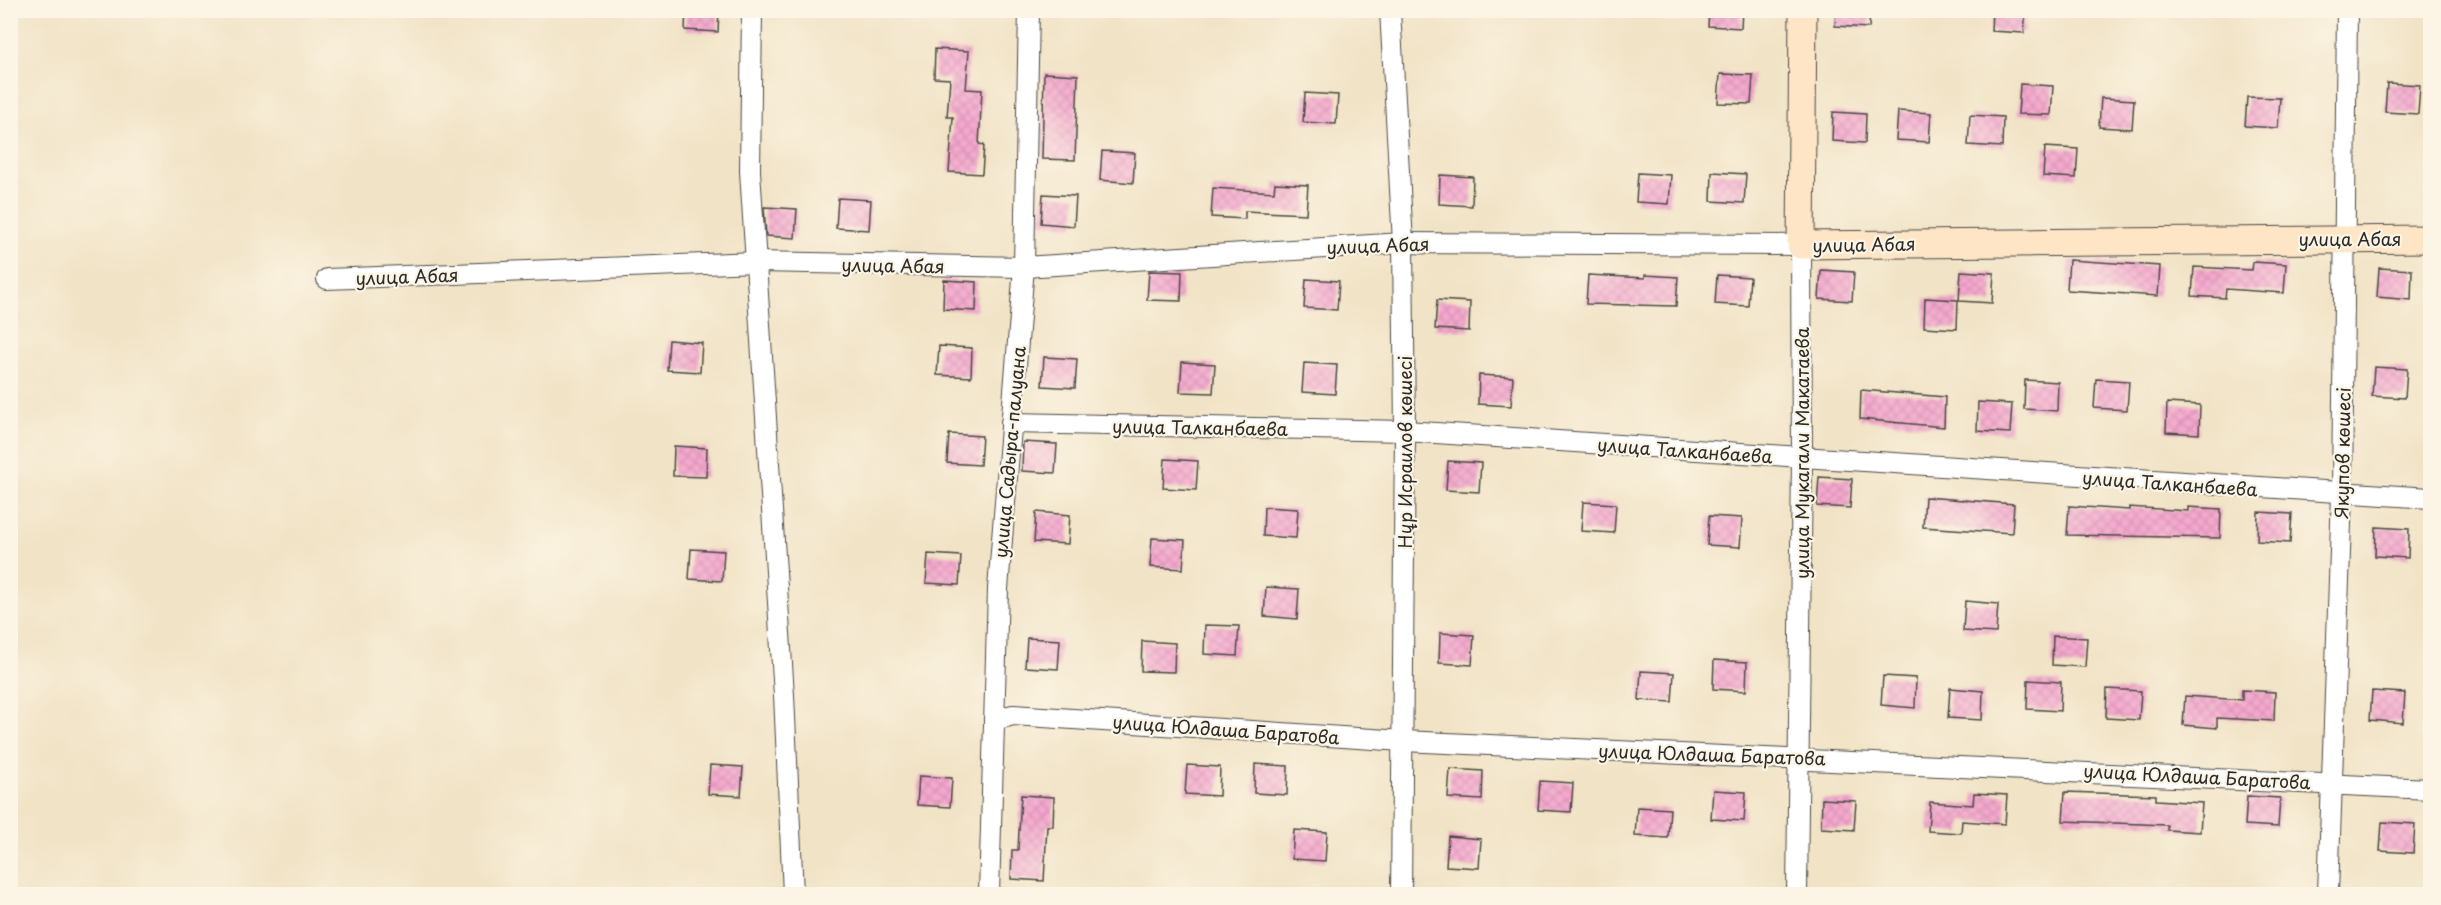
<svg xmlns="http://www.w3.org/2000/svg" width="2441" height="905" font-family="'Playpen Sans',sans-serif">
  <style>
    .building { fill: url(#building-cross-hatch) }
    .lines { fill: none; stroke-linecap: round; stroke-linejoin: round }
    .street-casing { stroke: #494742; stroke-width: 22 }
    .secondary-casing { stroke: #494742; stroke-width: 29 }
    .street { stroke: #fff; stroke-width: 20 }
    .secondary { stroke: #fde5c5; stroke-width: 27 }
    .labels { text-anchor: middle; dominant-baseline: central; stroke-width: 4.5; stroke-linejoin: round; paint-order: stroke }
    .street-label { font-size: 18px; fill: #2b2b2b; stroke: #fcf5e5 }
  </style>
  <defs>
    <pattern id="building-cross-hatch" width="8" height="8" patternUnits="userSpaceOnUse" patternTransform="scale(1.5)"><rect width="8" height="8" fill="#f5a8ce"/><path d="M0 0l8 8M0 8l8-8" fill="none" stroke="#d291b1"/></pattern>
  </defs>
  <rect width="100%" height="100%" fill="#fcf5e5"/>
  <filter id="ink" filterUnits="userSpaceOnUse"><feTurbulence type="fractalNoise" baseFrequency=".0167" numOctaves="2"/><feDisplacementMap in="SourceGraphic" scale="12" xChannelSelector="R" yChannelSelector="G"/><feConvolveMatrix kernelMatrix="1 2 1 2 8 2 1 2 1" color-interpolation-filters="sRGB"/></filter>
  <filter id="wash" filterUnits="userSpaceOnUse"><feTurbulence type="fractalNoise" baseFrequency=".008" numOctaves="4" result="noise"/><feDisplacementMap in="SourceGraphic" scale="24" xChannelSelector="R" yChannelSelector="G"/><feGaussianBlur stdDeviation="1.35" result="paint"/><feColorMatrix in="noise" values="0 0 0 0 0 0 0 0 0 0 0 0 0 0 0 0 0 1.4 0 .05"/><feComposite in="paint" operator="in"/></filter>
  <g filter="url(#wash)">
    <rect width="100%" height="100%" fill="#f1e3c6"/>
    <g id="blocks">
      <!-- building -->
      <g class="building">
        <polygon points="686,10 719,10 718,32 685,30"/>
        <polygon points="1709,10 1742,10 1741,28 1708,26"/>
        <polygon points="1836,10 1870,10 1869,28 1835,26"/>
        <polygon points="1992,10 2026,10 2024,33 1991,31"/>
        <polygon points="935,49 969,51 966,89 982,90 979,144 984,145 982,174 949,172 953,117 947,117 950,79 934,78"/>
        <polygon points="1044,73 1078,75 1075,160 1042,159"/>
        <polygon points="1720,74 1753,75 1751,104 1718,103"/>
        <polygon points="2387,83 2420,85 2418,114 2385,112"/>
        <polygon points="2020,84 2053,86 2051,115 2018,114"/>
        <polygon points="1305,93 1338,95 1336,124 1303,122"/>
        <polygon points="2247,97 2280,98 2278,128 2245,126"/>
        <polygon points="2101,98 2134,100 2132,129 2099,127"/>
        <polygon points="1898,111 1931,113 1929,142 1896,140"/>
        <polygon points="1833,112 1866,114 1865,143 1832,141"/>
        <polygon points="1970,115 2003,117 2002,147 1968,145"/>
        <polygon points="2045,147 2078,149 2076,178 2043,176"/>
        <polygon points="1102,151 1135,153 1133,183 1100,180"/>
        <polygon points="1712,172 1746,174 1744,203 1711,201"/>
        <polygon points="1638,173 1671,175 1669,204 1636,202"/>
        <polygon points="1440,175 1473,177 1472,206 1439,204"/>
        <polygon points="1275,183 1308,185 1306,214 1245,211 1245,219 1211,217 1213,188 1274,192"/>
        <polygon points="1043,194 1076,196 1074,226 1041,223"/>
        <polygon points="838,198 871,200 869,230 836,228"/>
        <polygon points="764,207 797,209 795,238 766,236"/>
        <polygon points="2069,260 2160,266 2158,296 2067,290"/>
        <polygon points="2253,262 2286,264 2284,293 2226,289 2225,298 2192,296 2194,267 2252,270"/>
        <polygon points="2379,268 2412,270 2411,300 2377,297"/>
        <polygon points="1821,270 1854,272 1852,301 1819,299"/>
        <polygon points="1149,271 1182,272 1181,301 1147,300"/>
        <polygon points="1961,271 1994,273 1992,303 1959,301"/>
        <polygon points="1588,275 1645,278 1645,275 1678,277 1676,306 1586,304"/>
        <polygon points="1717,275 1750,277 1748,306 1715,304"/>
        <polygon points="1306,279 1339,281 1337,310 1304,308"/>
        <polygon points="944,280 977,282 976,311 943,309"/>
        <polygon points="1925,298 1958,300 1957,329 1924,327"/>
        <polygon points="1437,300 1470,302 1469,331 1435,329"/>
        <polygon points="669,340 702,343 700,372 667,370"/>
        <polygon points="939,346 972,348 971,377 937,375"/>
        <polygon points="1044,357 1077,359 1075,388 1042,386"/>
        <polygon points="1182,362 1215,364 1213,393 1180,392"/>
        <polygon points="1304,363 1337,365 1335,394 1302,392"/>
        <polygon points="2374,367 2407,369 2405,398 2372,396"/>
        <polygon points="1479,375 1513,377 1511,406 1478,404"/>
        <polygon points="2096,379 2129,381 2127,410 2094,408"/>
        <polygon points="2025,380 2058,382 2057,411 2024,409"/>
        <polygon points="1861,390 1945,397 1944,427 1860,419"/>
        <polygon points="1978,402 2012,404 2010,433 1977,431"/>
        <polygon points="2167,403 2200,405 2199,434 2166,432"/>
        <polygon points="949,434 982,436 980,465 947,463"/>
        <polygon points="1023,442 1057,444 1055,473 1022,471"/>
        <polygon points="674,446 707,448 706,477 673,476"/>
        <polygon points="1165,459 1198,461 1196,490 1163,488"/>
        <polygon points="1448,461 1481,463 1479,492 1446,490"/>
        <polygon points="1819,477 1852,479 1850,508 1817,506"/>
        <polygon points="1925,497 2014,504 2012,533 1923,527"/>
        <polygon points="1583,502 1616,504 1614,533 1581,531"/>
        <polygon points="2069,506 2129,510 2129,507 2188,511 2188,507 2221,509 2220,538 2067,535"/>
        <polygon points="1264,507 1298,509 1296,538 1263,536"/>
        <polygon points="1036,512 1070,515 1068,544 1034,542"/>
        <polygon points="2258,512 2292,514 2290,543 2257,541"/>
        <polygon points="1709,516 1742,518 1740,547 1707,545"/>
        <polygon points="2376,527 2409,529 2408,558 2375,556"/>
        <polygon points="1152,538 1185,540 1183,569 1150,567"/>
        <polygon points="691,549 724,551 722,581 689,579"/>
        <polygon points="928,554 961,556 959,585 926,583"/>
        <polygon points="1266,587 1299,589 1297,619 1264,616"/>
        <polygon points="1965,601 1998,604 1996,633 1963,631"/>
        <polygon points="1205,625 1239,626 1237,656 1204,654"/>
        <polygon points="1440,633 1474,635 1472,665 1439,663"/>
        <polygon points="2053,636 2087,638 2085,667 2052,665"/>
        <polygon points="1027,638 1060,640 1058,669 1025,667"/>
        <polygon points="1142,641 1175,643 1174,672 1141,671"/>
        <polygon points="1714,660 1747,662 1746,691 1713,689"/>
        <polygon points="1641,671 1674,673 1672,702 1639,700"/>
        <polygon points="1883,676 1916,678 1915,708 1881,705"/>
        <polygon points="2028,680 2061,682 2060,711 2027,709"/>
        <polygon points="1950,688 1983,691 1982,720 1948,718"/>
        <polygon points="2107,689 2141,691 2139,720 2106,718"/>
        <polygon points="2242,690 2275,692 2274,721 2217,718 2217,728 2183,725 2185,696 2242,700"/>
        <polygon points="2372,691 2405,693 2403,723 2370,720"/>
        <polygon points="1255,764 1288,766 1287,795 1254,793"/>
        <polygon points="710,765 743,767 741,796 708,794"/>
        <polygon points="1187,765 1220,767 1219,796 1185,794"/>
        <polygon points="1450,769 1483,771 1482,800 1448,798"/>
        <polygon points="919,776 952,778 950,807 917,805"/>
        <polygon points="1540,781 1573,783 1571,812 1538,810"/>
        <polygon points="1713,790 1746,792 1744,821 1711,819"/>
        <polygon points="2065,792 2156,795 2156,800 2202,803 2200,832 2167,830 2167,825 2063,821"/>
        <polygon points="1974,793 2007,795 2005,824 1962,821 1961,833 1928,831 1930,802 1973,805"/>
        <polygon points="1021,795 1054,797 1053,826 1047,826 1044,881 1011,879 1012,850 1018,850"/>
        <polygon points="2247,796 2280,798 2278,827 2245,825"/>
        <polygon points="1822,799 1856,801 1854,830 1821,828"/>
        <polygon points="1637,807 1670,809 1668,838 1635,836"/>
        <polygon points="2382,822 2415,824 2413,853 2380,851"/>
        <polygon points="1294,830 1327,832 1325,861 1292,859"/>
        <polygon points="1448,836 1481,839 1479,868 1446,866"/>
      </g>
    </g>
  </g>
  <g filter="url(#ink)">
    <use href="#blocks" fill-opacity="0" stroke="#494742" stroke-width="1.5"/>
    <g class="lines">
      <defs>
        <g id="street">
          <polyline points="752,10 750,171 784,695 793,894"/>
          <polyline points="1390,10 1403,243 1405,431 1401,894"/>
          <polyline points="327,279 756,262 1024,267 1403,243 1801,245 1802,459 1797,894"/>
          <polyline points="1011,423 1405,431 2430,498"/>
          <polyline points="994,720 1013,715 1403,741 2430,789"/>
          <polyline points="989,894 998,589 1024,267 1029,10"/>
          <polyline points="2328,894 2342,494 2347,10"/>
        </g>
        <polyline id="secondary" points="1803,10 1801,245 2430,239"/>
      </defs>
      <!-- street casing -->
      <use href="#street" class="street-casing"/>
      <!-- secondary casing -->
      <use href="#secondary" class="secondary-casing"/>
      <!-- street -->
      <use href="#street" class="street"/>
      <!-- secondary -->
      <use href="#secondary" class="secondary"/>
    </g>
  </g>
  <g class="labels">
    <!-- street labels -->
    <g class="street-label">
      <text x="2350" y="238">улица Абая</text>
      <text transform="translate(1864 244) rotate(-1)">улица Абая</text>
      <text transform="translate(1378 245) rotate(-2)">улица Абая</text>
      <text transform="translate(893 265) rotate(1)">улица Абая</text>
      <text transform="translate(407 276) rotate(-2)">улица Абая</text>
      <text transform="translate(1200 427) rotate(1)">улица Талканбаева</text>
      <text transform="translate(1685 450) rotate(4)">улица Талканбаева</text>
      <text transform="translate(1009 452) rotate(-85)">улица Садыра-палуана</text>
      <text transform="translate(1404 452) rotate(-90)">Нұр Исраилов көшесі</text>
      <text transform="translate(1801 453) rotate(-90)">улица Мукагали Макатаева</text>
      <text transform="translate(2342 453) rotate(-89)">Якупов көшесі</text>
      <text transform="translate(2170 483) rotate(4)">улица Талканбаева</text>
      <text transform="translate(1226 729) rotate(4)">улица Юлдаша Баратова</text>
      <text transform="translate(1712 754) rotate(2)">улица Юлдаша Баратова</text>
      <text transform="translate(2197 776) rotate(3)">улица Юлдаша Баратова</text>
    </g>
  </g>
  <!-- margin -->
  <rect width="2441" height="905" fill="none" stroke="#fcf5e5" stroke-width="36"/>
</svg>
